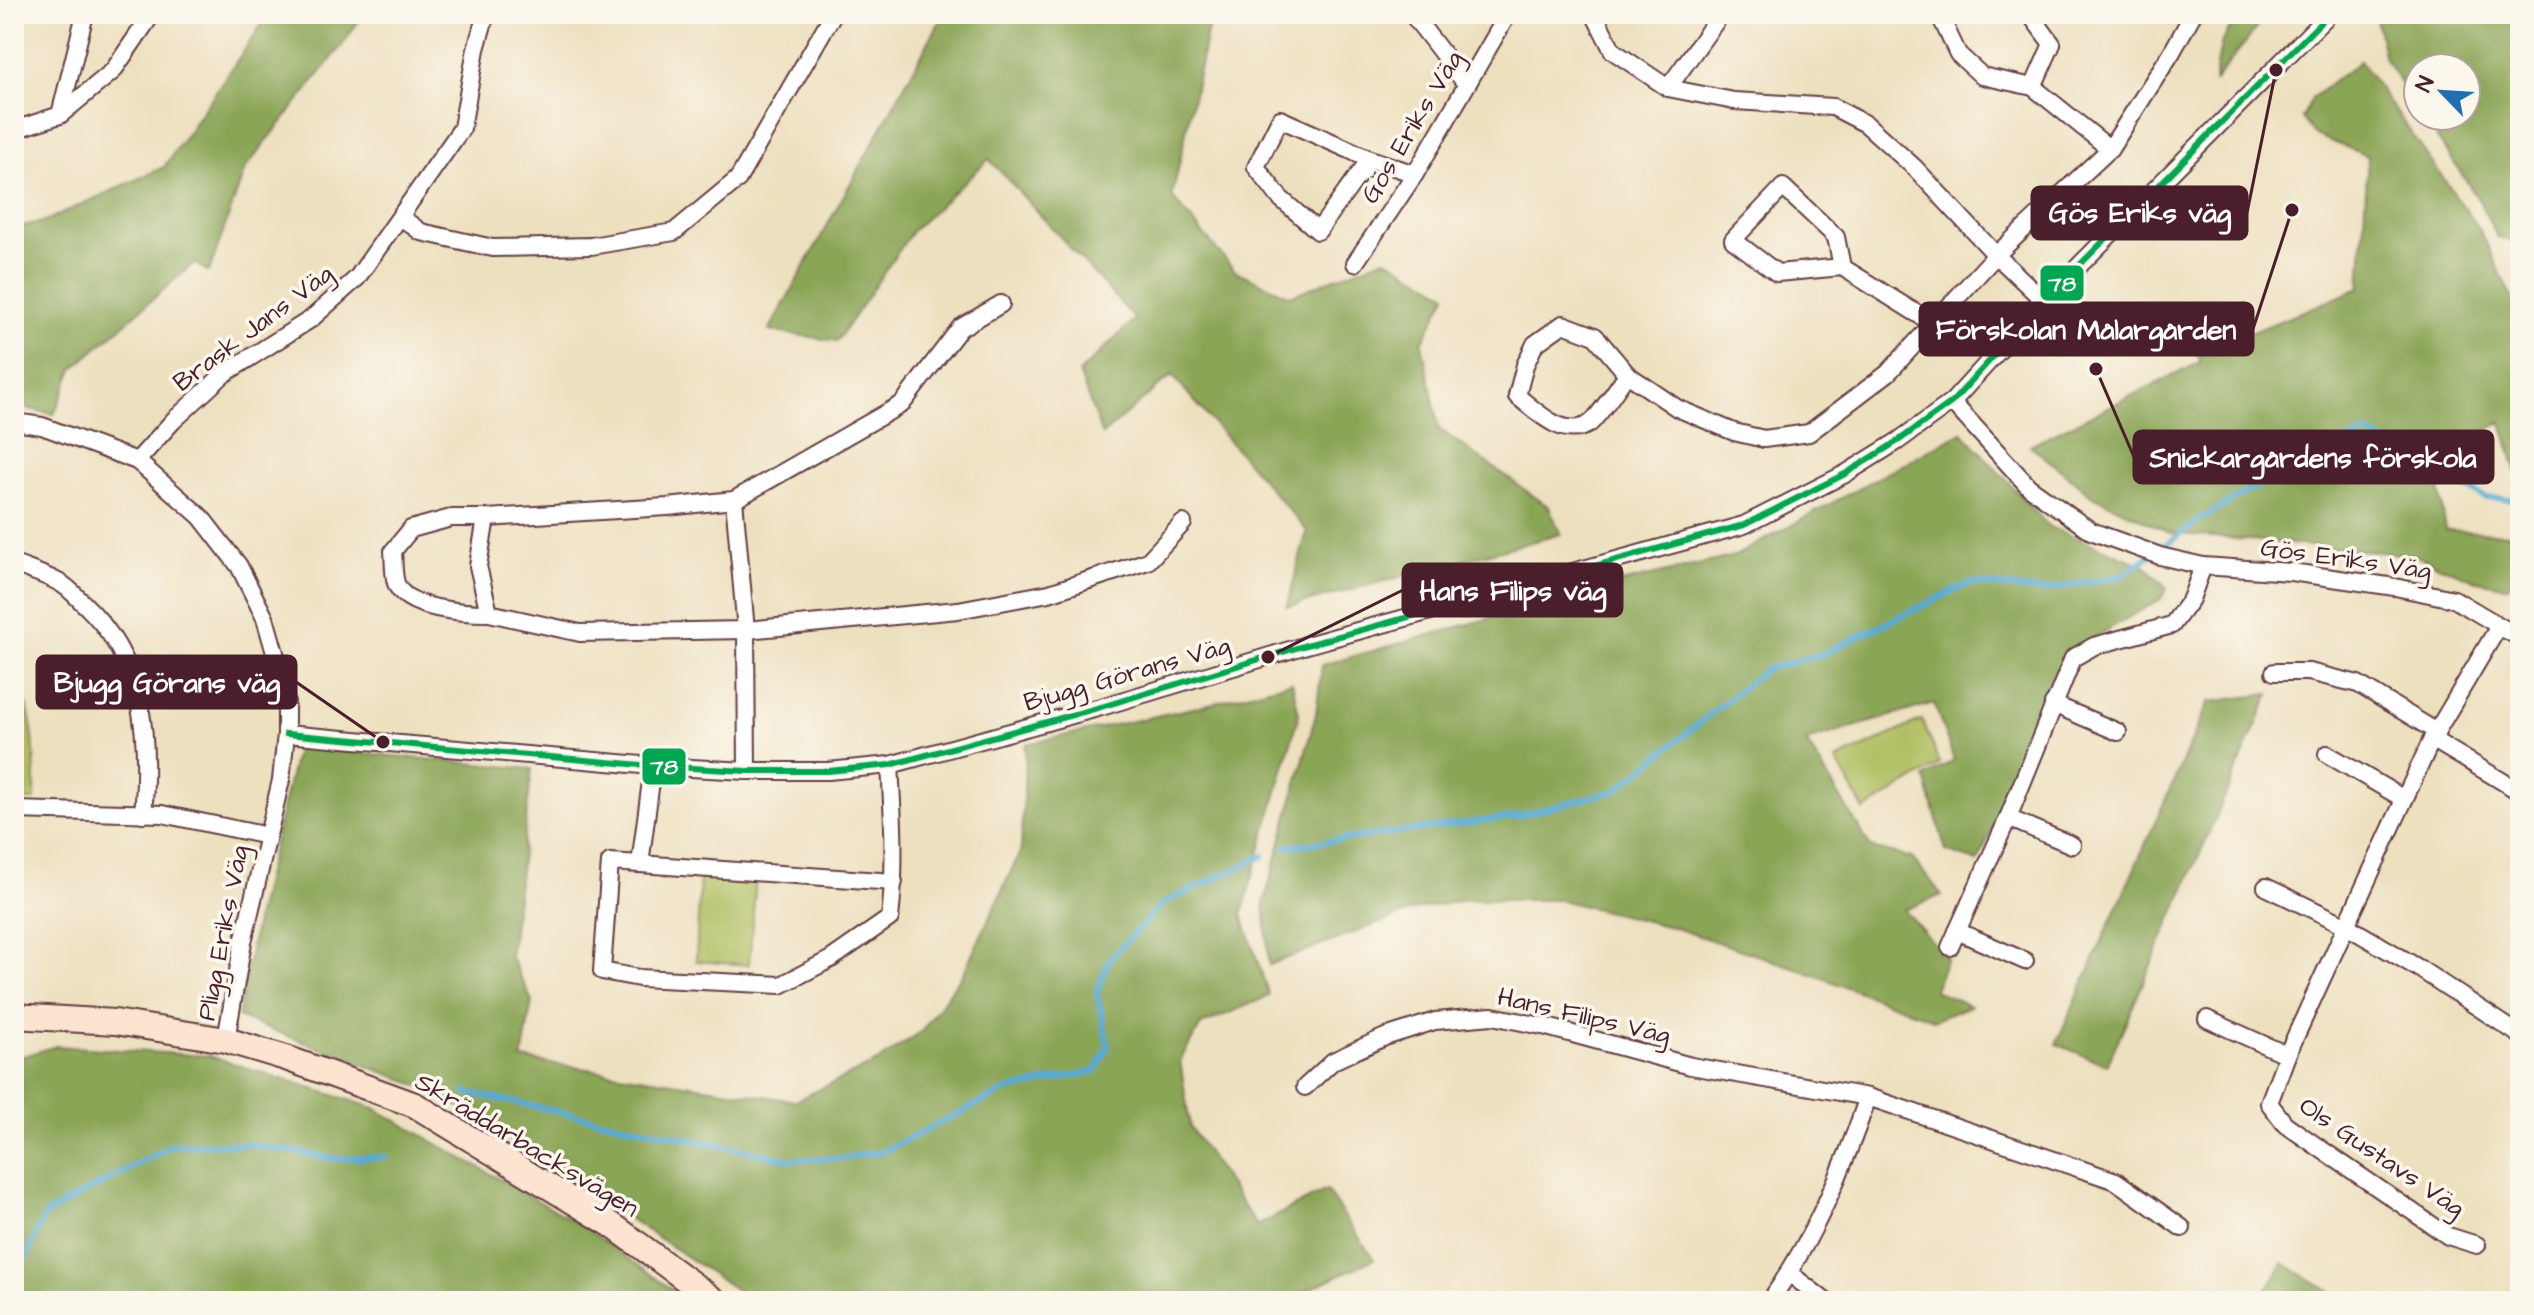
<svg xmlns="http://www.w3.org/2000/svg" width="2534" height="1315" font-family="'Architects Daughter',sans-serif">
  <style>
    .green { fill: #afbe61; stroke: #7c6e46; stroke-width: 2 }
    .forest { fill: #8ba557; stroke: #6a6241; stroke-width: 2 }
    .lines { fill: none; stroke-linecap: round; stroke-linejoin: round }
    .stream { stroke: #57aad2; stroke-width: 6 }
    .street-casing { stroke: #623c41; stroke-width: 20 }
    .secondary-casing { stroke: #623c41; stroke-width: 28 }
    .street { stroke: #fff; stroke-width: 16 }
    .secondary { stroke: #fde4d1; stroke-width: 24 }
    .bus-1-casing { stroke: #fbf7ec; stroke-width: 12 }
    .bus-1 { stroke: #00a651; stroke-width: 6 }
    .labels { text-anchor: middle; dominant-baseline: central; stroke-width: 7; stroke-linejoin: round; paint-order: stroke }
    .street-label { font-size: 26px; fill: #4a1f2b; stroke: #fbf7ec }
    .leader { fill: none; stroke: #4a1f2b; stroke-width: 3 }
    .callout-dot { fill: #4a1f2b; stroke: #fbf7ec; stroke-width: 3 }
    .callout { fill: #4a1f2b; stroke: #4a1f2b; stroke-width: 3 }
    .callout-label { font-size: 28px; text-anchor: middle; font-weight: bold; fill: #fff }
    .line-badge { stroke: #fbf7ec; stroke-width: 3 }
    .badge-label { font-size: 22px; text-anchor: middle; font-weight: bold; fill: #fff }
  </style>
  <rect width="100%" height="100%" fill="#fbf7ec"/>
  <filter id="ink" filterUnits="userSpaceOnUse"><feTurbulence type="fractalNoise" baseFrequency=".0125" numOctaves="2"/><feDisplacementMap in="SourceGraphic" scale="16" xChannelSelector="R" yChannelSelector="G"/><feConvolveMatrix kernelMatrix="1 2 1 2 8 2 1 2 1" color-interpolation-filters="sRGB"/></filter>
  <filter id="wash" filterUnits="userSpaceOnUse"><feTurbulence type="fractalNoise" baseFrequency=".006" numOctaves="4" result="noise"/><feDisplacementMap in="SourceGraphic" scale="32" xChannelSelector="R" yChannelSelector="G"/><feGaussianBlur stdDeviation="1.8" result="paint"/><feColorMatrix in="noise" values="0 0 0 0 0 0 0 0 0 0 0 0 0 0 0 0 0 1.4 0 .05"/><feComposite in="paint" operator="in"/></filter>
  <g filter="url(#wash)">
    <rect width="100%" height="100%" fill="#ede0bf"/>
    <!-- green -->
    <g class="green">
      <path d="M14,673C36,716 35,753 35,800H14Z"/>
      <polygon points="1922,720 1940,764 1864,810 1836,760"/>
      <polygon points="756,876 749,965 696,961 700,877"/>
    </g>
    <!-- forest -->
    <g class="forest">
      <polygon points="269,14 363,14 344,43 245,169 209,272 194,263 73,369 54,414 14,406 14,227 43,222 164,167"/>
      <polygon points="944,14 1211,14 1172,197 1235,271 1290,296 1385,258 1447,294 1422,343 1439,429 1549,507 1561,534 1287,607 1307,531 1172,375 1102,435 1079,373 1135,319 989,159 913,230 837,341 769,331"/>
      <polygon points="2238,14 2267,14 2214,82 2221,44"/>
      <polygon points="2375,14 2520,14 2520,243 2497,237 2480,202 2423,116 2466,116 2466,68 2418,68 2418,109 2385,59"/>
      <polygon points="2360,61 2480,230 2520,315 2520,483 2502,422 2444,452 2438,483 2446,530 2511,534 2518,570 2508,587 2477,581 2414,555 2170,533 2091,495 2030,445 2201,362 2182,325 2205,304 2248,334 2360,288 2368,156 2315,135 2302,118 2312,98"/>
      <polygon points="1962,432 2049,527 2146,566 2167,588 2161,599 2070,651 1978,862 1946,851 1925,778 1954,760 1934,703 1806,741 1871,848 1912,858 1942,895 1904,910 1947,958 1934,990 1970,1006 1935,1020 1790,966 1675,928 1560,900 1464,900 1414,910 1269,965 1264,903 1316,714 1322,665 1591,590 1735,556"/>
      <polygon points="1292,682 1299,714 1242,914 1269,996 1201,1025 1180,1060 1190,1127 1257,1226 1326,1190 1374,1259 1284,1301 753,1301 476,1116 433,1091 238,1017 257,915 297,747 532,769 510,956 532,1001 522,1059 795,1101 877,1062 922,1031 964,972 1021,850 1026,744 1202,706"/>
      <polygon points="2270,694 2107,1065 2056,1044 2209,702"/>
      <polygon points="56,1046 210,1056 374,1108 581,1225 688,1301 14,1301 14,1059"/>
      <polygon points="2283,1263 2346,1301 2259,1301"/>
    </g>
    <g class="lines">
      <!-- stream -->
      <g class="stream">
        <polyline points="1285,847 1513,817 1615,791 1766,669 1822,654 1970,583 2040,591 2121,576 2203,518 2282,471 2368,433 2485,498 2520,499"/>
        <polyline points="465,1092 791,1160 846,1158 884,1151 1004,1091 1096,1071 1108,1046 1097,993 1109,960 1162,904 1263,856"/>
        <polyline points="14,1281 46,1214 172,1145 250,1144 334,1159 386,1157"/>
      </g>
    </g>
  </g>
  <g filter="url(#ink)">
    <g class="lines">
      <defs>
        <g id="street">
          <polyline points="1412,14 1466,84"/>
          <polyline points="1594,14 1613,51 1668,88 1734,101 1833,107 1866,124 1915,168 1996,255 2044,301"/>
          <polyline points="1947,14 1941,18 1958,54 1982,76 2033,87 2110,149"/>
          <polyline points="2030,14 2052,44 2033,87"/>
          <polyline points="1668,88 1721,14"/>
          <polyline points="60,115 85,14"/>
          <polyline points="14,130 60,115 113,71 152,14"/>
          <polyline points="1370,159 1318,231 1280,198 1256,167 1280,119 1370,159 1415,174"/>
          <polyline points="402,218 421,232 493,248 591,246 674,232 738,179 833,14"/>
          <polyline points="1355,263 1415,174 1508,14"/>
          <polyline points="1842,267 1777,273 1733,240 1783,187 1836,237 1842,267 1932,323"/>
          <path d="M1627,374C1620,384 1597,419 1589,424C1563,440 1535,410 1517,396L1525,365L1535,344L1563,324L1595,336L1627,374L1677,408L1734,432L1764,439L1809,433L1888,373L1996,255L2110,149L2172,52L2193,14"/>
          <polyline points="1952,402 2029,487 2091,531 2160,556 2203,566 2291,572 2395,587 2454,599 2520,638"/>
          <polyline points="14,422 42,426 137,461 201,517 239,566 265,618 281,674 286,703 286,734 281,780 243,942 226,1040"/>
          <polyline points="137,461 173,421 224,374 311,319 357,278 462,128 476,49 486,14"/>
          <polyline points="734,500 746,630 747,771"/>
          <polyline points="486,518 667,507 734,500 902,404 960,328 1001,304"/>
          <path d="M14,564C29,570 46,575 60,583C68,587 76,596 83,603C144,660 150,735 143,814"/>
          <path d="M489,613C466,613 405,610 396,583C393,574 394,561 393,551L411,529L451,518H486L478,566L489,613L580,633L746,630L958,610L1049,593L1148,561L1183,523"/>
          <polyline points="2274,672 2309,672 2358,684 2437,732"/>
          <polyline points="2053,704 2118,732"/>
          <polyline points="286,734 653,766 747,771 828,771 890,765 1101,707 1303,646 1744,525 1845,474 1898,441 1952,402 2044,301 2329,14"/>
          <polyline points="2432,739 2520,792"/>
          <polyline points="2327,754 2404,799"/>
          <path d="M653,766L640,864L610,862L602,971L639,978L781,985L831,959L890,918C896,867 893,817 890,765"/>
          <polyline points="14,810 162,814 268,836"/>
          <polyline points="2008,818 2072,845"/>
          <polyline points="640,864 894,882"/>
          <polyline points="2266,887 2345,925 2420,969 2520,1035"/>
          <polyline points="1957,931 2025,961"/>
          <polyline points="1950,947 2008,818 2073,658 2094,646 2172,625 2191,599 2203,566"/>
          <polyline points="2207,1019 2287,1055"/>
          <polyline points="1305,1087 1333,1061 1385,1037 1435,1021 1492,1016 1547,1027 1691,1066 1868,1097 2116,1181 2182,1228"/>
          <polyline points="2477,1245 2448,1236 2318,1147 2285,1124 2269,1103 2287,1055 2432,739 2499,626"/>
          <polyline points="1789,1273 1825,1301"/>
          <path d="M1770,1301C1814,1238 1843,1170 1868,1097"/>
        </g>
        <polyline id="secondary" points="14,1016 115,1022 226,1040 286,1058 415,1105 612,1225 715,1301"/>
      </defs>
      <!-- street casing -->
      <use href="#street" class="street-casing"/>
      <!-- secondary casing -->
      <use href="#secondary" class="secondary-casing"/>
      <!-- street -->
      <use href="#street" class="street"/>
      <!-- secondary -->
      <use href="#secondary" class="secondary"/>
      <defs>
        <polyline id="bus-1" points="286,734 653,766 747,771 828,771 890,765 1101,707 1303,646 1744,525 1845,474 1898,441 1952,402 2044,301 2329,14"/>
      </defs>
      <!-- bus-1 casing -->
      <use href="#bus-1" class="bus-1-casing"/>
      <!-- bus-1 -->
      <use href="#bus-1" class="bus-1"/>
    </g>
  </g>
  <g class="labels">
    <!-- street labels -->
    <g class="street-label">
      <text transform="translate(1412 127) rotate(-59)">Gös Eriks Väg</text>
      <text transform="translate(253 328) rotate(-37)">Brask Jans Väg</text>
      <text transform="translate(2346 559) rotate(8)">Gös Eriks Väg</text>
      <text transform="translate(1127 674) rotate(-16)">Bjugg Görans Väg</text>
      <text transform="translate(223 933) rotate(-79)">Pligg Eriks Väg</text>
      <text transform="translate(1584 1016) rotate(13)">Hans Filips Väg</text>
      <text transform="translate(527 1145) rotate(31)">Skräddarbacksvägen</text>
      <text transform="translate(2382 1157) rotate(34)">Ols Gustavs Väg</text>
    </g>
  </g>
  <!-- callouts -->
  <path class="leader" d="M2276 70L2247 213M2292 210L2253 329M2096 369L2134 457M1268 657L1403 590M383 742L296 682"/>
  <g class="callout-dot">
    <circle cx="2276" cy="70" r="8"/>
    <circle cx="2292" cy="210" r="8"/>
    <circle cx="2096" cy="369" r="8"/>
    <circle cx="1268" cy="657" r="8"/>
    <circle cx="383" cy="742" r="8"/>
  </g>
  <g class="callout">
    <rect x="2032" y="187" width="215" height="52" rx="8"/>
    <rect x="1920" y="303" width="333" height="52" rx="8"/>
    <rect x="2134" y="431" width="359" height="52" rx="8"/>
    <rect x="1403" y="564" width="219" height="52" rx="8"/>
    <rect x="37" y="656" width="259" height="52" rx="8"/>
  </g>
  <g class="callout-label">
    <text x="2140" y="222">Gös Eriks väg</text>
    <text x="2086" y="339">Förskolan Målargården</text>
    <text x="2313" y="467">Snickargårdens förskola</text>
    <text x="1513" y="600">Hans Filips väg</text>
    <text x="167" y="692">Bjugg Görans väg</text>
  </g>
  <g class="line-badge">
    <rect x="2039" y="264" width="46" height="38" rx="8" fill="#00a651"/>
    <rect x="641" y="747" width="46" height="39" rx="8" fill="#00a651"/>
  </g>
  <g class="badge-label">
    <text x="2062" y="291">78</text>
    <text x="664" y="774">78</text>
  </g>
  <!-- margin -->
  <rect width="2534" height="1315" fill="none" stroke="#fbf7ec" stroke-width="48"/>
  <!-- north arrow -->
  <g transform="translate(2442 92) rotate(295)"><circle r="38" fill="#fbf7ec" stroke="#b4a19f" stroke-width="2"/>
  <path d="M0-6L14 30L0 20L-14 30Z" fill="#1f6fb2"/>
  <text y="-12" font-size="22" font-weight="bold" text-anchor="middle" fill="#4a1f2b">N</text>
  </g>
</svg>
